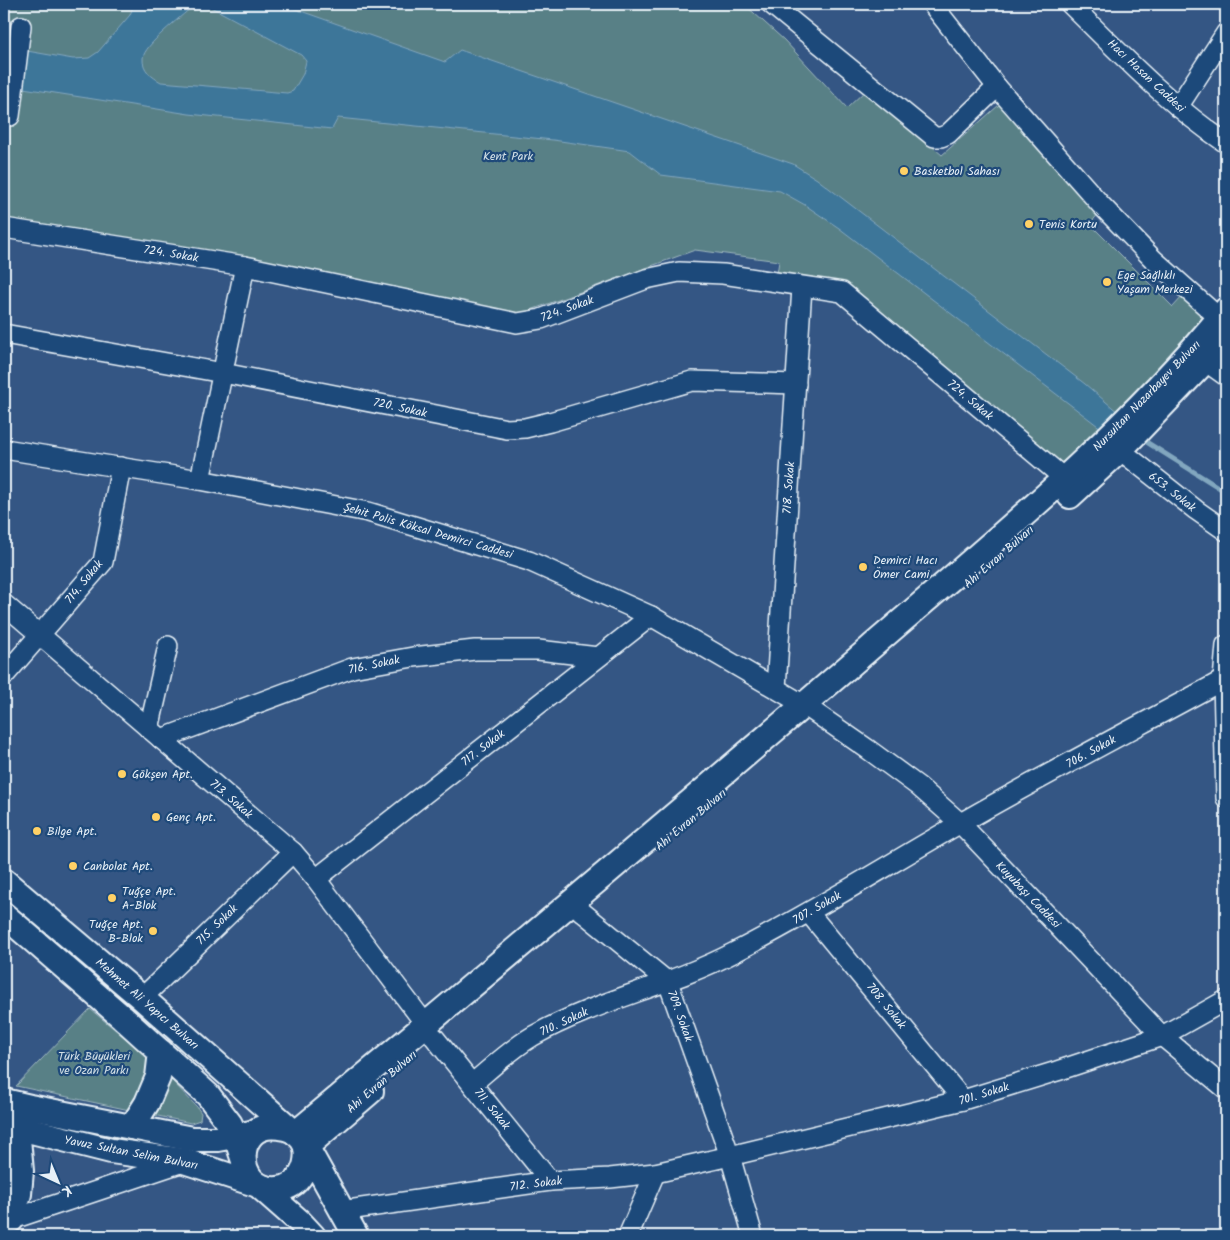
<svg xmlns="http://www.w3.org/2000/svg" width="1230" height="1240" font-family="Kalam,sans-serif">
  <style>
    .green { fill: #598086; stroke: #a0b8bf }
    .water { fill: #3e7699; stroke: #82a7bf; fill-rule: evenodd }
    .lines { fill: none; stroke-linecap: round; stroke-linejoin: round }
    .stream { stroke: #82a7bf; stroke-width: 5 }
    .minor-casing { stroke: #e8f1f8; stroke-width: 22 }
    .major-casing { stroke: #e8f1f8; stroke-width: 28 }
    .minor { stroke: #1f4a7a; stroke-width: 19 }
    .major { stroke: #1f4a7a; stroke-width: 24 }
    .poi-dot { fill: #ffd166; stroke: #1f4a7a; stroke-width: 2 }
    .labels { text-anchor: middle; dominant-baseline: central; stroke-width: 4.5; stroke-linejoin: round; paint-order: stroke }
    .street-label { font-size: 12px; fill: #e8f1f8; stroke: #1f4a7a }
    .park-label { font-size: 12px; fill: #d3e0e7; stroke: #1f4a7a }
    .poi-label { font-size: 12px; fill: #e8f1f8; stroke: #1f4a7a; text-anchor: start }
  </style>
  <rect width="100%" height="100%" fill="#345684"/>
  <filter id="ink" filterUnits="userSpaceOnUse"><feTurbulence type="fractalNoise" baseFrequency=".02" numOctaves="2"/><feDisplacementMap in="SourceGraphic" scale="10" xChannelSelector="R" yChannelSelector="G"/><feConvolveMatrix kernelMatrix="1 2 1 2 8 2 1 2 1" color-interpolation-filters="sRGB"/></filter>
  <g filter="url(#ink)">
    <!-- green -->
    <g class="green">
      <polygon points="4,4 744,4 784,40 847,108 866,90 942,155 999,105 1010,109 1099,213 1090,224 1173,307 1182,297 1206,317 1205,322 1066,469 843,286 777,274 779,261 695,250 520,314 298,267 161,243 4,221"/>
      <polygon points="90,1009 152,1060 197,1107 201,1113 200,1120 191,1123 16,1086"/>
    </g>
    <!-- water -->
    <path class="water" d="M134,4H281L445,62L460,50L793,164L817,179L1085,384L1119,413L1102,429L839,228L805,205L780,191L661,175L630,151L553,140L338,118L332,129L189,114L4,85V47L73,59L89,58L98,52L130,15ZM199,5L209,6L301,55L306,61L303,74L293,91L287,93L161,82C152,77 142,70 143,58C144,45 181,17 192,7Z"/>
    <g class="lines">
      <!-- stream -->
      <polyline class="stream" points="1148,443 1226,492"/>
      <defs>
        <g id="minor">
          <polyline points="771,4 934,137 941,137 948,134 997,87 1101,205 1153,259 1226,324"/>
          <polyline points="932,4 997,87"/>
          <path d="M1070,4C1120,53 1168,104 1226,143"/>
          <polyline points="1178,107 1226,33"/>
          <polyline points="10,116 21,26"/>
          <polyline points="4,228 245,266 517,323 541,319 646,279 679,272 723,274 842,292 1065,479"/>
          <polyline points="4,334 223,373 507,429 525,428 550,422 692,381 796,384"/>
          <polyline points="1205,361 1226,376"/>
          <polyline points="4,449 200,480 368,512 529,561 651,616 804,705 869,750 918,786 960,823 1162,1036 1226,1089"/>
          <polyline points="1120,450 1196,510 1226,531"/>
          <polyline points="200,480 245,266"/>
          <polyline points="4,604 293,852 316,879 426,1025"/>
          <polyline points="1226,645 1223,680 1226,798"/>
          <polyline points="4,676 103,562 121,467"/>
          <polyline points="776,688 802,287"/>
          <polyline points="149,729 168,646"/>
          <polyline points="161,739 352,668 413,657 475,650 538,650 598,657"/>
          <polyline points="316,879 651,616"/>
          <polyline points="581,911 668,982 730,1156 753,1236"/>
          <polyline points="809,913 963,1100"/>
          <polyline points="142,998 293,852"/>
          <polyline points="434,1037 550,1181"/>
          <path d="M472,1084C491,1068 511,1049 533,1036C597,1000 670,986 735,952C812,913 884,867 959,824C1046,774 1135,728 1223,680"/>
          <polyline points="341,1211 550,1181 610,1178 655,1173 730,1156 963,1100 1057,1071 1162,1036 1226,1000"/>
          <polyline points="4,1222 183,1162"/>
          <polyline points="628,1236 655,1173"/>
        </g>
        <g id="major">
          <polyline points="1070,496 1120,450 1205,361 1226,335"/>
          <polyline points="4,881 142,998 289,1128"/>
          <polyline points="4,915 122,1017 208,1095 230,1124 236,1137 243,1158"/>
          <polyline points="4,1101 30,1107 192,1139 218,1139 251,1133"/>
          <polyline points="4,1124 111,1151 184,1161 258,1185 300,1222 313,1236"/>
          <polyline points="132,1127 147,1103 158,1077 161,1052"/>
          <path d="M296,1133C488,973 680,812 869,649C993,542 1121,438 1226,310"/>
          <polyline points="306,1147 371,1091"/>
          <path d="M306,1147C309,1166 300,1187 278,1189C232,1193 232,1119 279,1127C290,1128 295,1131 302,1139L356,1236"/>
          <polyline points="11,1220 19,1194 21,1171 17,1128"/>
        </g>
      </defs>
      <!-- minor casing -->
      <use href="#minor" class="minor-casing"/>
      <!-- major casing -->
      <use href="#major" class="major-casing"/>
      <!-- minor -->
      <use href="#minor" class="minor"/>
      <!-- major -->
      <use href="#major" class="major"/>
    </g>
  </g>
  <!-- markers -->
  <g class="poi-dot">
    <circle cx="904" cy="171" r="5"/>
    <circle cx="1029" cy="224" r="5"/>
    <circle cx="1107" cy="282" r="5"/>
    <circle cx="863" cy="567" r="5"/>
    <circle cx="122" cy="774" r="5"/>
    <circle cx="156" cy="817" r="5"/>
    <circle cx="37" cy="831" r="5"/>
    <circle cx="73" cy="866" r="5"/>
    <circle cx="112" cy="898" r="5"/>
    <circle cx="153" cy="931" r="5"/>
  </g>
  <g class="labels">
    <!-- street labels -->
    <g class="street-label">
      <text transform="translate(1146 76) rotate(43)">Hacı Hasan Caddesi</text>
      <text transform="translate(171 254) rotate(9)">724. Sokak</text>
      <text transform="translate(567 309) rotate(-20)">724. Sokak</text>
      <text transform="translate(1147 396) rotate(-46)">Nursultan Nazarbayev Bulvarı</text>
      <text transform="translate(970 400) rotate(40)">724. Sokak</text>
      <text transform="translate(400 408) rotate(12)">720. Sokak</text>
      <text transform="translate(789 488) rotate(-86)">718. Sokak</text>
      <text transform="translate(1172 492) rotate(38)">653. Sokak</text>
      <text transform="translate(428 531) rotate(16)">Şehit Polis Köksal Demirci Caddesi</text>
      <text transform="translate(999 557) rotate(-41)">Ahi Evran Bulvarı</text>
      <text transform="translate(84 582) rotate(-51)">714. Sokak</text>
      <text transform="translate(374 665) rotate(-12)">716. Sokak</text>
      <text transform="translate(483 748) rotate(-38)">717. Sokak</text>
      <text transform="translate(1091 752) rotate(-29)">706. Sokak</text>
      <text transform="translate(231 799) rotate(41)">713. Sokak</text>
      <text transform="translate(691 820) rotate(-40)">Ahi Evran Bulvarı</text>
      <text transform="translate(1028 895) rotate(46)">Kuyubaşı Caddesi</text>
      <text transform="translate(817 908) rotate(-30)">707. Sokak</text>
      <text transform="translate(217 925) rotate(-44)">715. Sokak</text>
      <text transform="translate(147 1004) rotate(41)">Mehmet Ali Yapıcı Bulvarı</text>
      <text transform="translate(886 1006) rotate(51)">708. Sokak</text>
      <text transform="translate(680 1016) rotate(70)">709. Sokak</text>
      <text transform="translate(564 1022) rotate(-25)">710. Sokak</text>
      <text transform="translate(382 1082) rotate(-41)">Ahi Evran Bulvarı</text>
      <text transform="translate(984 1094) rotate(-17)">701. Sokak</text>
      <text transform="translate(492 1109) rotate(51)">711. Sokak</text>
      <text transform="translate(131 1153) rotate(11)">Yavuz Sultan Selim Bulvarı</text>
      <text transform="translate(536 1184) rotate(-7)">712. Sokak</text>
    </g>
    <!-- park labels -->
    <g class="park-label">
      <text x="508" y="156">Kent Park</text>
      <text x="94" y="1056">Türk Büyükleri<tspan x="94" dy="14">ve Ozan Parkı</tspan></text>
    </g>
    <!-- poi labels -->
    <g class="poi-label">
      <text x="914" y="171">Basketbol Sahası</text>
      <text x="1039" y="224">Tenis Kortu</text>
      <text x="1117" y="275">Ege Sağlıklı<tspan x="1117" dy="14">Yaşam Merkezi</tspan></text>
      <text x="873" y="560">Demirci Hacı<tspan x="873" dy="14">Ömer Cami</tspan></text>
      <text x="132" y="774">Gökşen Apt.</text>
      <text x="166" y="817">Genç Apt.</text>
      <text x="47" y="831">Bilge Apt.</text>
      <text x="83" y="866">Canbolat Apt.</text>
      <text x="122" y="891">Tuğçe Apt.<tspan x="122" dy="14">A-Blok</tspan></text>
      <text x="143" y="924" text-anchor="end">Tuğçe Apt.<tspan x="143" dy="14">B-Blok</tspan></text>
    </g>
  </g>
  <!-- margin -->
  <rect width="1230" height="1240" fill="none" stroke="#1f4a7a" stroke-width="20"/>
  <rect x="10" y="10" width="1210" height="1220" fill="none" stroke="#e8f1f8" stroke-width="2" filter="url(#ink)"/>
  <!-- north arrow -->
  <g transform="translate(58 1182) rotate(136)" stroke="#1f4a7a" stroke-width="4" paint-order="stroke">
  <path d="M0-4L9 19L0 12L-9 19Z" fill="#e8f1f8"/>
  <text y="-8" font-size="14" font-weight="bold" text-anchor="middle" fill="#e8f1f8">K</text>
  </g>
</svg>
